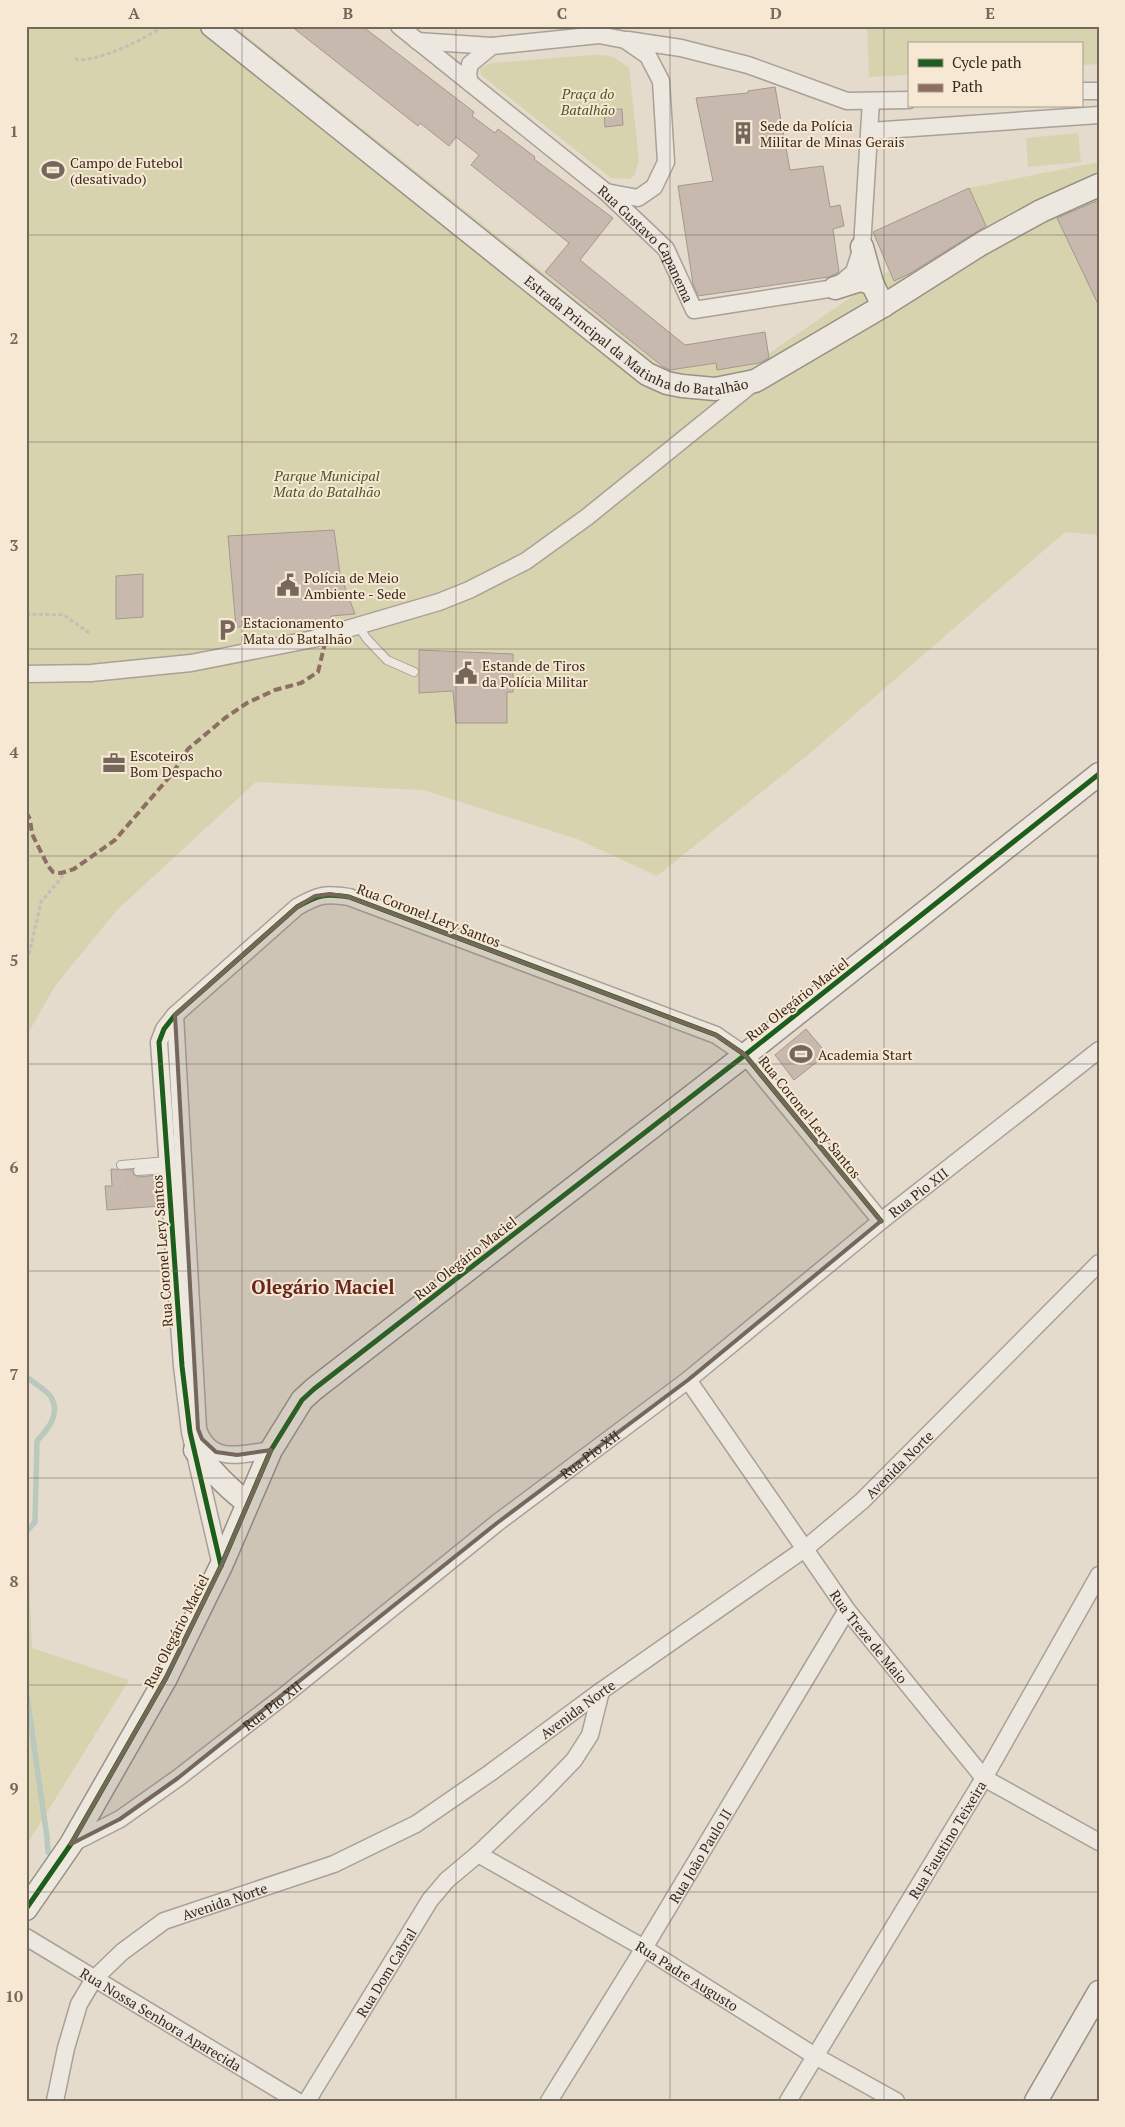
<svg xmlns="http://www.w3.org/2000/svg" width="1125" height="2127" font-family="'PT Serif',serif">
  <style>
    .green { fill: #d7d3af }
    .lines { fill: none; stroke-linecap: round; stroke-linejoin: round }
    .stream { stroke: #b9c9bd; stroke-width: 5.5 }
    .building { fill: #c8b9ae; stroke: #a5978c }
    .lane-casing { stroke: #aaa096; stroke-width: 10 }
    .street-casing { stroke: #aaa096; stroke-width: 19 }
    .secondary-casing { stroke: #999086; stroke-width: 25 }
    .path { stroke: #c5beb6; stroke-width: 3; stroke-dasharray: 4 2.5; stroke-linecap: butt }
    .lane { stroke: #ece7df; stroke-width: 8 }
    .street { stroke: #ece7df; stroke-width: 16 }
    .secondary { stroke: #ece7df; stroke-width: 22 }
    .quiet { stroke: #8d6e63; stroke-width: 4; stroke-dasharray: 8 4; stroke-linecap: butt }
    .cycleway-casing { stroke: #f6e8d3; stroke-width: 8 }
    .cycleway { stroke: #1b5e20; stroke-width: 5 }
    .marked { fill: #75675b; fill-opacity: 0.2; stroke: #75675b; stroke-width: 4; stroke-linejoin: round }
    .grid { fill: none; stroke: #75675b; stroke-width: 1; stroke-opacity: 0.55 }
    .labels { text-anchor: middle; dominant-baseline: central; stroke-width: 4; stroke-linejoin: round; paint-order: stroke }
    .park-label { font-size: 14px; font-style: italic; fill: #4e5524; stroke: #f6e8d3 }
    .poi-label { font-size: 14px; fill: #39281e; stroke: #f6e8d3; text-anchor: start }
    .street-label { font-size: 14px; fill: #39281e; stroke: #f6e8d3 }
    .district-label { font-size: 19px; font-weight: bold; fill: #66251d; stroke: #f6e8d3 }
    .neatline { fill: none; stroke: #75675b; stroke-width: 2 }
    .grid-label { font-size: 16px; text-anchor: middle; font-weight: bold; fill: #75675b }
  </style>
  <rect width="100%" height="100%" fill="#e4dbcd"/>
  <!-- green -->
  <g class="green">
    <polygon points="26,26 234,26 667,371 716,363 718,370 752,365 889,271 894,281 990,236 969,188 1099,162 1099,535 1065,532 809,754 657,876 577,839 423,790 256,782 117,910 55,986 26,1037"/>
    <polygon points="867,26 1099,26 1099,64 1081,65 1081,44 909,44 909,75 869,77"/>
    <path d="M591,55C610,54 615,57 629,68L639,160L635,174L630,179L611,178L481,75L480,68L491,63Z"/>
    <polygon points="1078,133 1081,162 1028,167 1026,138"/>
    <polygon points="26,1496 32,1648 129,1680 26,1846"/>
  </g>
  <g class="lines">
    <!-- stream -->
    <g class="stream">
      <path d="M26,1376C33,1383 47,1390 51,1397C61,1414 48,1429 37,1441L35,1522L26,1532"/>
      <polyline points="26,1690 47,1837 48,1852"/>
    </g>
  </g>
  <!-- building -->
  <g class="building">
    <polygon points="291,26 362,26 474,112 472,116 495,133 498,129 535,157 534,159 574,189 613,218 580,260 685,345 765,332 769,358 759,363 717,370 716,363 670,370 662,366 545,272 569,243 471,165 479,155 456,137 449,146 420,123 418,126"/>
    <polygon points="775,87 790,170 823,166 830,207 840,205 844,226 833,229 839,272 829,277 698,296 693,284 678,186 713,181 696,98 748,93 748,91"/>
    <polygon points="622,109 623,125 605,127 604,110"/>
    <polygon points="969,188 986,226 909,274 894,281 873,232"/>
    <polygon points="1099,200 1099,306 1057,218"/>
    <polygon points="334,530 340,574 355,614 331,616 330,624 318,627 236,627 228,536"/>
    <polygon points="143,574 143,617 116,619 116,576"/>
    <polygon points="419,650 513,654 513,692 507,692 507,723 456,723 453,691 419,693"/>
    <polygon points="806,1029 827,1054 794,1080 775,1055"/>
    <polygon points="111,1169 133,1170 134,1175 138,1177 158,1175 161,1206 107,1210 105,1186 112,1186"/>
  </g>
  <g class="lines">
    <defs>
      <g id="lane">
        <polyline points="358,626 367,639 387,660 414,672"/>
        <polyline points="121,1165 167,1161"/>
        <polyline points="138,1171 167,1169"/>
      </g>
      <g id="street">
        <path id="s1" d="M399,26L606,192L666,249L694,310L835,288L854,272L862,247L871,101"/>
        <polyline points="628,40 681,48 748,65 847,101 909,100"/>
        <polyline points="417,41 492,46"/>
        <polyline points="470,83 468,74 470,64 492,46 599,35 625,40 648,56 661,81 666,162 654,187 638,198 606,192"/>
        <polyline points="1081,91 1099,91"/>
        <polyline points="870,131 1099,115"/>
        <polyline points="26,674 91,673 191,663 313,639 439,602 469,590 526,561 587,517 753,383"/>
        <path d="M175,1015L198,1429C210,1465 242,1454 271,1450"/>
        <path id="s2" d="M688,1380L847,1610L984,1778L1099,1842"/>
        <path d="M221,1566L190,1432L182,1366L159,1042L164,1029L175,1015L297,907C318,895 325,893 349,897L716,1035L745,1055L881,1221"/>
        <path id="s3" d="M71,1844L120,1819L178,1778L285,1695L497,1523L688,1380L881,1221L1099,1050"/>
        <path id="s4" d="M478,1854L644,1948L815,2056L896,2101"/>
        <path id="s5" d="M26,1937L297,2101"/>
        <path id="s6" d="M55,2101L66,2048L79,2004L94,1979L122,1952L164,1921L334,1864L416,1824L490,1773L601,1691L806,1548L862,1501L1099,1263"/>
        <path id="s7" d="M307,2101L430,1900L447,1880L478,1854L544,1791L574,1760L590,1735L601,1691"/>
        <path id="s8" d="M549,2101L644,1948L847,1610"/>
        <path id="s9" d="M788,2101L984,1778L1099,1575"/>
      </g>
      <g id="secondary">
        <path id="s10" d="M212,26L647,374L667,383L682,386L715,389L755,381L883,306L981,244L1041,211L1099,185"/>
        <polyline points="862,247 872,283 883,306"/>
        <polyline points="835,288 860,280 872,283"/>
        <path d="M195,1450C211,1470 227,1488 248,1503"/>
        <polyline points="26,1909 71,1844 166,1678 221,1566 271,1450 302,1400 314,1389 745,1055 1099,774"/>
        <polyline points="1036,2101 1099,1992"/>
      </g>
    </defs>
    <!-- lane casing -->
    <use href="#lane" class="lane-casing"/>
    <!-- street casing -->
    <use href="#street" class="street-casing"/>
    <!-- secondary casing -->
    <use href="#secondary" class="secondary-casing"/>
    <!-- path -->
    <g class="path">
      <path d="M75,59C98,63 144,39 164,26"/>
      <polyline points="26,614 64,615 89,633"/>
      <polyline points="26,960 29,955 41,902 66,872"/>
      <polyline points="122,1178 124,1196"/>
    </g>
    <!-- lane -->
    <use href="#lane" class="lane"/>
    <!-- street -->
    <use href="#street" class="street"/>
    <!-- secondary -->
    <use href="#secondary" class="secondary"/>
    <!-- quiet -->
    <polyline class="quiet" points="26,812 30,819 32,834 48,866 53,872 61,873 74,869 115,840 172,774 188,749 225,718 247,703 275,690 301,683 318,672 327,635"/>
    <defs>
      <g id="cycleway">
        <path d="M221,1566L190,1432L182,1366L159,1042L164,1029L175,1015L297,907C318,895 325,893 349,897L716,1035L745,1055L881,1221"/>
        <polyline points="26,1909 71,1844 166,1678 221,1566 271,1450 302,1400 314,1389 745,1055 1099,774"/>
      </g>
    </defs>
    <!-- cycleway casing -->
    <use href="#cycleway" class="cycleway-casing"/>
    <!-- cycleway -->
    <use href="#cycleway" class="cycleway"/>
  </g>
  <!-- marked area -->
  <path class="marked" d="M330,894L349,897L716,1035L745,1055L881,1221L688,1380L497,1523L178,1778L120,1819L71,1844L166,1678L221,1566L271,1450L237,1455L216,1452L202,1439L198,1429L175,1015L297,907L315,896Z"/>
  <!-- grid -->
  <path class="grid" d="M242,26V2101M456,26V2101M670,26V2101M884,26V2101M26,235H1099M26,442H1099M26,649H1099M26,856H1099M26,1064H1099M26,1271H1099M26,1478H1099M26,1685H1099M26,1892H1099"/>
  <!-- icons -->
  <defs>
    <symbol id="building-bare" viewBox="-9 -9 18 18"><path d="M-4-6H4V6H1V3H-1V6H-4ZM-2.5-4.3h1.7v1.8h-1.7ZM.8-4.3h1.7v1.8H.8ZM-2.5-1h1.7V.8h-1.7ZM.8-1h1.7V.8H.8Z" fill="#75675b" stroke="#f6e8d3" stroke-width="2.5" paint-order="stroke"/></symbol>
    <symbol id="stadium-bare" viewBox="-9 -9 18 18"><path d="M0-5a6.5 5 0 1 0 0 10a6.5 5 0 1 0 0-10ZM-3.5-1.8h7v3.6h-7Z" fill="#75675b" stroke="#f6e8d3" stroke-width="2.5" paint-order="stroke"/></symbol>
    <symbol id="civic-bare" viewBox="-9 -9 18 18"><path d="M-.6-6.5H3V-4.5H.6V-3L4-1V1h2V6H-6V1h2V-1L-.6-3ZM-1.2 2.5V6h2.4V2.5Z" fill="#75675b" stroke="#f6e8d3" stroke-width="2.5" paint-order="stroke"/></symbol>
    <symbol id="parking-bare" viewBox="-9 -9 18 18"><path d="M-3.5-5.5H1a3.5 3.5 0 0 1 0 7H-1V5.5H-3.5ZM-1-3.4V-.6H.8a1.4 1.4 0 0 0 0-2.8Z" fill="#75675b" stroke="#f6e8d3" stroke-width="2.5" paint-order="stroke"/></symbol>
    <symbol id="office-bare" viewBox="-9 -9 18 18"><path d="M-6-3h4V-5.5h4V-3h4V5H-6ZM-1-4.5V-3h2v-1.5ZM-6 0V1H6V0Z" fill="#75675b" stroke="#f6e8d3" stroke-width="2.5" paint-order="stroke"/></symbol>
  </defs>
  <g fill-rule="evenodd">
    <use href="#building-bare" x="727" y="117" width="32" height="32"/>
    <use href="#stadium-bare" x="37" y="154" width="32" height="32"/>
    <use href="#civic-bare" x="272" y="569" width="32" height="32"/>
    <use href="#parking-bare" x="211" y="614" width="32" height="32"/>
    <use href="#civic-bare" x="450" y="657" width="32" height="32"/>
    <use href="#office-bare" x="98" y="747" width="32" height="32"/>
    <use href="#stadium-bare" x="785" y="1038" width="32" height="32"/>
  </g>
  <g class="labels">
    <!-- park labels -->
    <g class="park-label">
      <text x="588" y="93">Praça do<tspan x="588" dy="16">Batalhão</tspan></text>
      <text x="327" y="475">Parque Municipal<tspan x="327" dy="16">Mata do Batalhão</tspan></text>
    </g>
    <!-- poi labels -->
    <g class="poi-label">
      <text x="760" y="125">Sede da Polícia<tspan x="760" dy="16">Militar de Minas Gerais</tspan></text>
      <text x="70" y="162">Campo de Futebol<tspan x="70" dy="16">(desativado)</tspan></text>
      <text x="304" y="577">Polícia de Meio<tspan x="304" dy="16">Ambiente - Sede</tspan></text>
      <text x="243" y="622">Estacionamento<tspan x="243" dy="16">Mata do Batalhão</tspan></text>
      <text x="482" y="665">Estande de Tiros<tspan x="482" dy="16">da Polícia Militar</tspan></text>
      <text x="130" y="755">Escoteiros<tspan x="130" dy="16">Bom Despacho</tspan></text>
      <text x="818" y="1054">Academia Start</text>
    </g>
    <!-- street labels -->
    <g class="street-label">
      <text stroke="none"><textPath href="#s1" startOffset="332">Rua Gustavo Capanema</textPath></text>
      <text stroke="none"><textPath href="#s10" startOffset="532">Estrada Principal da Matinha do Batalhão</textPath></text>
      <text transform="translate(429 915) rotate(21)">Rua Coronel Lery Santos</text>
      <text transform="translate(797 999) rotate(-38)">Rua Olegário Maciel</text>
      <text transform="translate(810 1117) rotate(51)">Rua Coronel Lery Santos</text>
      <text stroke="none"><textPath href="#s3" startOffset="1070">Rua Pio XII</textPath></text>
      <text transform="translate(162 1251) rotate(-94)">Rua Coronel Lery Santos</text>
      <text transform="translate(465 1258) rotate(-38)">Rua Olegário Maciel</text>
      <text stroke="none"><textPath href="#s3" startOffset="650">Rua Pio XII</textPath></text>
      <text stroke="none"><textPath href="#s6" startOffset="1094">Avenida Norte</textPath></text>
      <text transform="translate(176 1631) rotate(-63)">Rua Olegário Maciel</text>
      <text stroke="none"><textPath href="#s2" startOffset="314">Rua Treze de Maio</textPath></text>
      <text stroke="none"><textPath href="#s3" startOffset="245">Rua Pio XII</textPath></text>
      <text stroke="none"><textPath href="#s6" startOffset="689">Avenida Norte</textPath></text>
      <text stroke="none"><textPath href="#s9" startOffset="306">Rua Faustino Teixeira</textPath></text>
      <text stroke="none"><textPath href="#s8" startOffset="288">Rua João Paulo II</textPath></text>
      <text stroke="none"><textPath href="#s6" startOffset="284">Avenida Norte</textPath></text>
      <text stroke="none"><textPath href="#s7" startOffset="151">Rua Dom Cabral</textPath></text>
      <text stroke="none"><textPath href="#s4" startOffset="242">Rua Padre Augusto</textPath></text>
      <text stroke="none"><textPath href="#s5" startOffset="158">Rua Nossa Senhora Aparecida</textPath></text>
    </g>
    <!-- district labels -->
    <g class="district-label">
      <text x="323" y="1286">Olegário Maciel</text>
    </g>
  </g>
  <!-- border -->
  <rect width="1125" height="2127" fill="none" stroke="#f6e8d3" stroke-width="55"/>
  <!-- legend -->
  <rect x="908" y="42" width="175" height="65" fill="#f6e8d3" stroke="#aa9b8b"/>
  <rect x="918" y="59" width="25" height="8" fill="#1b5e20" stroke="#aa9b8b"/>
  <text x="952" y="68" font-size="15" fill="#39281e">Cycle path</text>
  <rect x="918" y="84" width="25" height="8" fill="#8d6e63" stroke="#aa9b8b"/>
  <text x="952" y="92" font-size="15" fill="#39281e">Path</text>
  <rect x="28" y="28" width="1070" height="2072" class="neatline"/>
  <g class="grid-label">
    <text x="134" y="19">A</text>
    <text x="348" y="19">B</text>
    <text x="562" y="19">C</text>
    <text x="776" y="19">D</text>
    <text x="990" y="19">E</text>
    <text x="14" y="137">1</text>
    <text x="14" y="344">2</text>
    <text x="14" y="551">3</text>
    <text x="14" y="758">4</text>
    <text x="14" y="966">5</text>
    <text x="14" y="1173">6</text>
    <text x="14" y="1380">7</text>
    <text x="14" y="1587">8</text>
    <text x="14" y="1794">9</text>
    <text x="14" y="2002">10</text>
  </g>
</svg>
